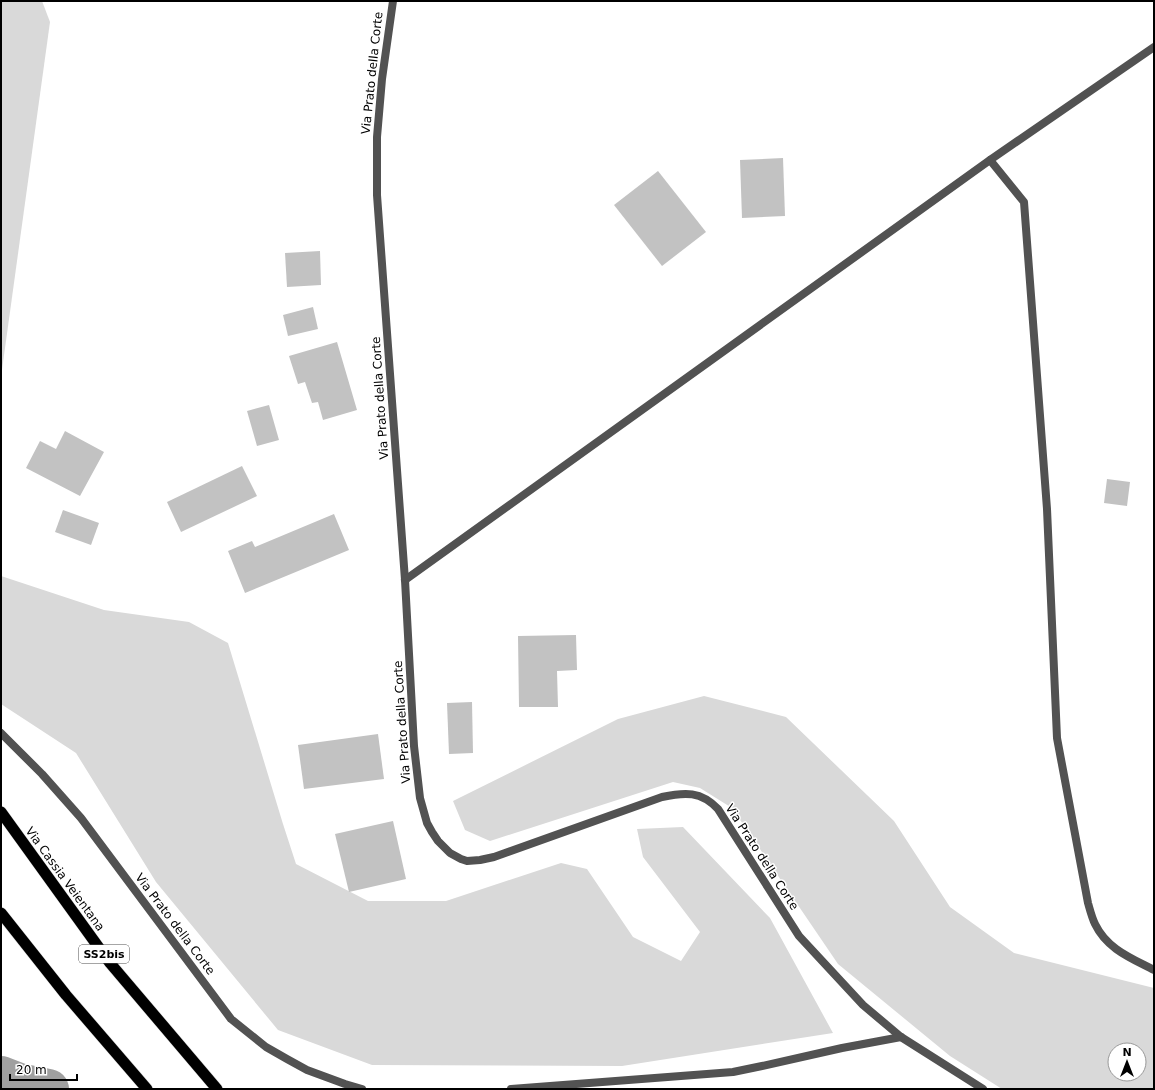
<svg xmlns="http://www.w3.org/2000/svg" width="1155" height="1090" font-family="'DejaVu Sans',sans-serif">
  <style>
    .green { fill: #d9d9d9; fill-rule: evenodd }
    .lines { fill: none; stroke-linecap: round; stroke-linejoin: round }
    .river { stroke: #a0a0a0; stroke-width: 40 }
    .building { fill: #c2c2c2 }
    .trunk-casing { stroke: #dbdbdb; stroke-width: 12 }
    .service { stroke: #525252; stroke-width: 8 }
    .minor { stroke: #525252; stroke-width: 8 }
    .trunk { stroke: #000; stroke-width: 11 }
    .labels { text-anchor: middle; dominant-baseline: central; stroke-width: 3; stroke-linejoin: round; paint-order: stroke }
    .shield { fill: #fff; stroke: #4c4c4c; stroke-width: 1 }
    .shield-label { font-size: 11px; font-weight: bold; fill: #000 }
    .street-label { font-size: 12px; fill: #000; stroke: #fff }
  </style>
  <rect width="100%" height="100%" fill="#fff"/>
  <!-- green -->
  <g class="green">
    <polygon points="1,1 42,1 50,22 1,377"/>
    <polygon points="1,576 104,610 189,622 228,643 283,824 296,864 368,901 446,901 561,863 587,869 633,937 681,961 700,932 643,857 637,829 683,827 770,918 833,1033 622,1066 372,1065 278,1030 156,882 76,753 1,704"/>
    <path d="M704,696L786,717L894,821L950,907L1014,953L1154,988V1089H1002L950,1056L838,964L732,808L700,788L673,782L490,841L465,830L453,801L618,719ZM1115,1050H1139V1074H1115Z"/>
  </g>
  <g class="lines">
    <!-- river -->
    <polyline class="river" points="1,1076 19,1083 49,1089"/>
  </g>
  <!-- building -->
  <g class="building">
    <polygon points="783,158 785,216 742,218 740,160"/>
    <polygon points="658,171 706,232 662,266 614,205"/>
    <polygon points="320,251 321,285 287,287 285,253"/>
    <polygon points="313,307 318,329 288,336 283,315"/>
    <polygon points="337,342 357,410 323,420 318,402 312,403 305,382 298,384 289,356"/>
    <polygon points="269,405 279,440 257,446 247,411"/>
    <polygon points="65,431 104,452 80,496 26,468 40,441 56,449"/>
    <polygon points="242,466 257,496 181,532 167,502"/>
    <polygon points="1107,479 1130,482 1127,506 1104,503"/>
    <polygon points="63,510 99,523 91,545 55,532"/>
    <polygon points="334,514 349,550 245,593 228,551 252,541 255,547"/>
    <polygon points="576,635 577,670 557,671 558,707 519,707 518,636"/>
    <polygon points="472,702 473,753 449,754 447,703"/>
    <polygon points="378,734 384,779 304,789 298,745"/>
    <polygon points="393,821 406,879 349,892 335,834"/>
  </g>
  <g class="lines">
    <defs>
      <g id="trunk">
        <polyline points="1,812 110,963 217,1089"/>
        <polyline points="1,913 66,995 147,1089"/>
      </g>
    </defs>
    <!-- trunk casing -->
    <use href="#trunk" class="trunk-casing"/>
    <!-- service -->
    <path class="service" d="M990,160L1024,202L1047,509L1057,738L1088,903C1090,910 1092,918 1095,924C1107,949 1131,958 1154,970"/>
    <!-- minor -->
    <g class="minor">
      <path d="M393,1L382,79L377,137V195L405,580L414,746L420,798L427,823L432,832L438,841L450,853L461,859L467,861L480,860L494,857L662,797C685,792 701,791 718,809L799,936L863,1005L901,1037L983,1089"/>
      <polyline points="405,580 990,160 1154,47"/>
      <polyline points="1,733 42,774 81,818 231,1019 266,1047 287,1059 307,1070 345,1084 362,1089"/>
      <polyline points="511,1089 733,1072 762,1066 842,1048 901,1037"/>
    </g>
    <!-- trunk -->
    <use href="#trunk" class="trunk"/>
  </g>
  <g class="labels">
    <!-- shield labels -->
    <rect class="shield" x="79" y="945" width="50" height="18" rx="3"/>
    <g class="shield-label">
      <text x="104" y="954">SS2bis</text>
    </g>
    <!-- street labels -->
    <g class="street-label">
      <text transform="translate(372 73) rotate(-84)">Via Prato della Corte</text>
      <text transform="translate(380 398) rotate(-94)">Via Prato della Corte</text>
      <text transform="translate(402 722) rotate(-94)">Via Prato della Corte</text>
      <text transform="translate(762 857) rotate(57)">Via Prato della Corte</text>
      <text transform="translate(65 879) rotate(54)">Via Cassia Veientana</text>
      <text transform="translate(175 924) rotate(53)">Via Prato della Corte</text>
    </g>
  </g>
  <!-- border -->
  <rect width="1155" height="1090" fill="none" stroke="#000000" stroke-width="4"/>
  <!-- north arrow -->
  <g transform="translate(1127 1062)"><circle r="19" fill="#ffffff" stroke="#999999"/>
  <path d="M0-3L7 15L0 10L-7 15Z" fill="#000000"/>
  <text y="-6" font-size="11" font-weight="bold" text-anchor="middle" fill="#000000">N</text>
  </g>
  <!-- scale -->
  <path d="M10 1074v6h67v-6" fill="none" stroke="#000000" stroke-width="2"/>
  <text x="16" y="1074" font-size="12" fill="#000000" stroke="#ffffff" stroke-width="3" paint-order="stroke">20 m</text>
</svg>
